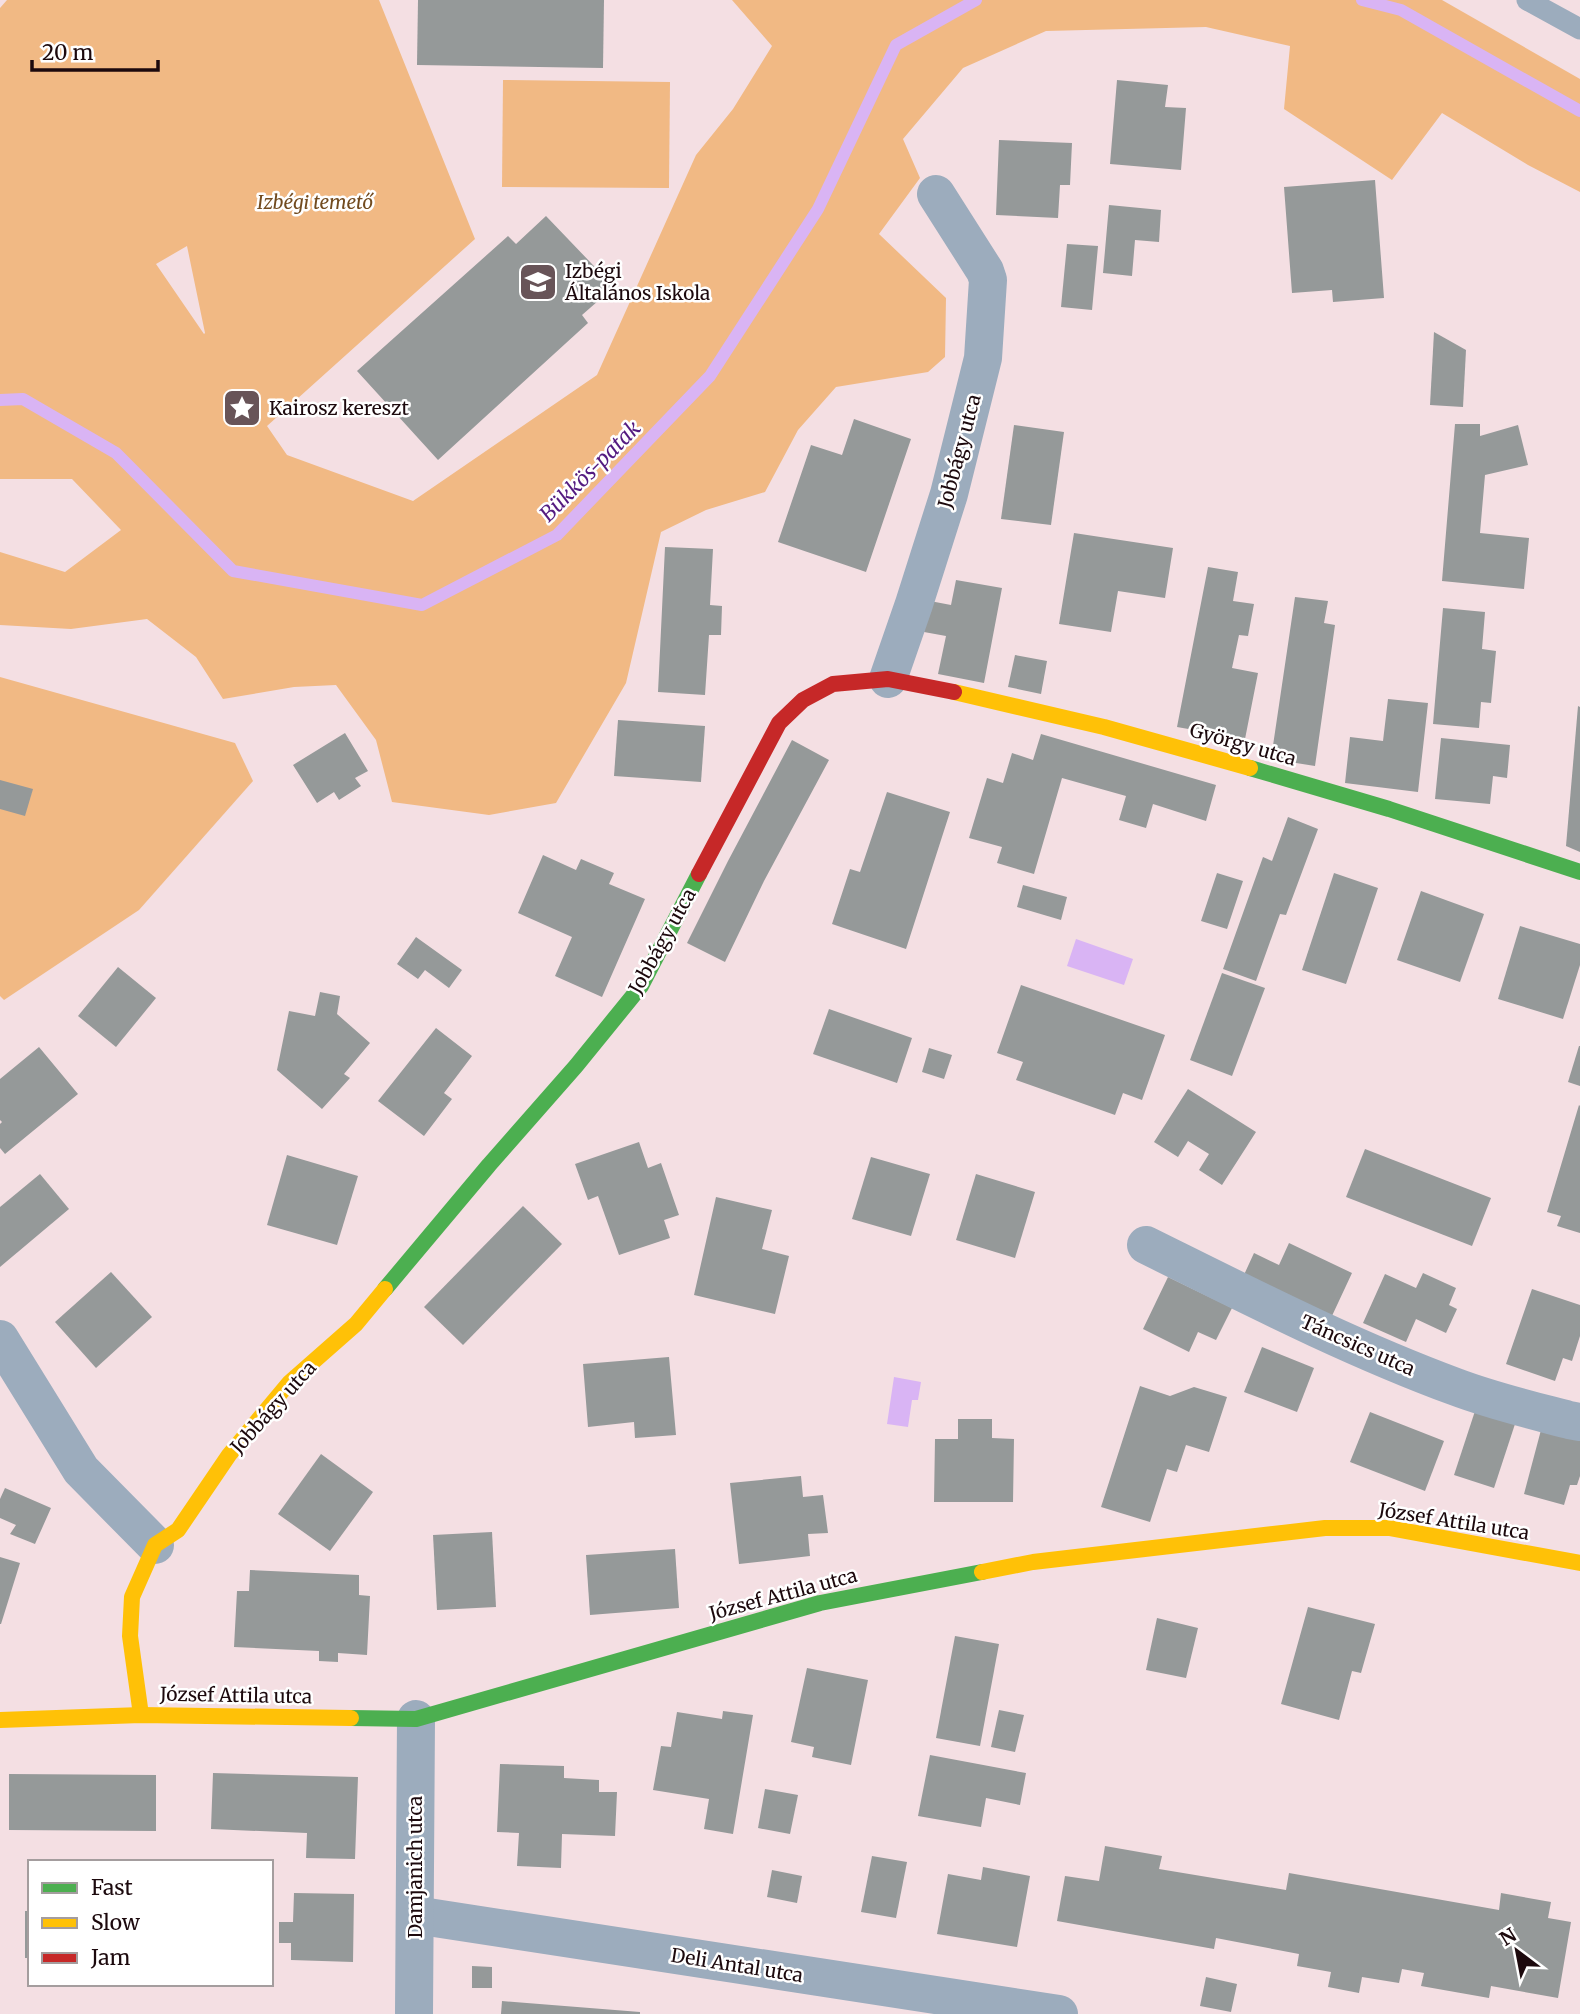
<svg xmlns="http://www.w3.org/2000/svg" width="1580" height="2014" font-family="Merriweather,serif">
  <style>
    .green { fill: #f1b984; fill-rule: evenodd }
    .water { fill: #d9b4f4 }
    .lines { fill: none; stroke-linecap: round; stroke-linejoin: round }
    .stream { stroke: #d9b4f4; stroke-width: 12 }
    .building { fill: #959999 }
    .lane { stroke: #9cacbd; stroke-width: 21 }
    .street { stroke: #9cacbd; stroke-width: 38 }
    .fast { stroke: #4caf50; stroke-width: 16 }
    .slow { stroke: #ffc107; stroke-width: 16 }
    .jam { stroke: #c62828; stroke-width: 16 }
    .labels { text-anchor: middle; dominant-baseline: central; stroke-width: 5; stroke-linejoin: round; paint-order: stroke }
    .park-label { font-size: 19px; font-style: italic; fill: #724b1f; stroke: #fff }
    .poi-label { font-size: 19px; fill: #1c090d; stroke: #fff; text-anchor: start }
    .street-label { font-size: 19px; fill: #1c090d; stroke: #fff }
    .water-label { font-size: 21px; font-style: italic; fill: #541b80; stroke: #fff }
  </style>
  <rect width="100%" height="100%" fill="#f4dfe3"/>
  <!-- green -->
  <g class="green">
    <path d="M7,0H379L475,239L267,426L287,455L413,501L597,375L696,155L733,109L772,46L732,0H1442L1580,79V192L1528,165L1442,113L1392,180L1284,109L1290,46L1206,27L1046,31L963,68L903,139L920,178L879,234L946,298L945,357L928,372L836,387L798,430L765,492L706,510L661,532L626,683L556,803L489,815L392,802L376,740L336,685L294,687L223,699L196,657L147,619L71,629L0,625V552L65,572L121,530L72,479H0V8ZM187,246L205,333L204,334L156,264Z"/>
    <polygon points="503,80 670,82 669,188 502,187"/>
    <polygon points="0,677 235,743 253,781 139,910 4,1000 0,996"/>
  </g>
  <!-- water -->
  <g class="water">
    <polygon points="1076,939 1133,959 1124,985 1067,966"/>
    <polygon points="894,1377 921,1382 918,1400 912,1400 908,1427 887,1424"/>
  </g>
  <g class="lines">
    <!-- stream -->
    <g class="stream">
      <polyline points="1362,0 1401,10 1580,111"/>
      <polyline points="0,400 23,399 116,453 233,571 422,605 557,535 710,376 818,209 896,45 976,0"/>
    </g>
  </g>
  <!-- building -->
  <g class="building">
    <polygon points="418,0 604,0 603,68 417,65"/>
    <polygon points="1117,80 1168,85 1165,107 1186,108 1181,170 1110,164"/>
    <polygon points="999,140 1072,143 1070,185 1060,185 1058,218 996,215"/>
    <polygon points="1375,180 1384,298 1333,302 1332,290 1292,293 1284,187"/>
    <polygon points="1109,205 1161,210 1159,242 1135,240 1132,276 1103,273"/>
    <polygon points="546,216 614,287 582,315 588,323 438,460 357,371 508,236 516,244"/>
    <polygon points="1067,244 1098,246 1092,310 1061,307"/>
    <polygon points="1434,332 1466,350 1463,407 1430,405"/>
    <polygon points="854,419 911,439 866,572 778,542 811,445 842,455"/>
    <polygon points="1455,424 1480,424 1480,436 1518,425 1528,465 1485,475 1480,533 1529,538 1524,589 1442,581"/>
    <polygon points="1014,425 1064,432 1051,525 1001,519"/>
    <polygon points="1074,533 1173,548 1165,598 1118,591 1111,632 1059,624"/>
    <polygon points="665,547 713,549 710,605 722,606 721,635 709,635 705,695 658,692"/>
    <polygon points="1208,567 1238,572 1233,601 1254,604 1248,636 1239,635 1232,668 1258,673 1245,739 1177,727"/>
    <polygon points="956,580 1002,588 984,683 938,674 946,636 924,632 930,601 951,605"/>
    <polygon points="1295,597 1328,601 1324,623 1335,625 1315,766 1271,759"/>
    <polygon points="1443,608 1485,612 1482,649 1496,651 1491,703 1481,702 1479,728 1433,724"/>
    <polygon points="1015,655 1047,661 1041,694 1008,687"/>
    <polygon points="1388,699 1428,703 1418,792 1345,783 1350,737 1383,741"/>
    <polygon points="1578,706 1580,707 1580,852 1566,846"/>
    <polygon points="618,720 705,726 701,782 614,776"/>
    <polygon points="345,733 368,771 355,778 361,786 339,800 334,792 317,803 293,765"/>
    <polygon points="1041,734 1216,785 1206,821 1153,804 1146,828 1119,820 1126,796 1062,778 1034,874 997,863 1002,847 969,838 987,778 1003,783 1012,753 1033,760"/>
    <polygon points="1441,738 1510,745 1507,778 1493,776 1490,804 1435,799"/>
    <polygon points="792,740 829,760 764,881 725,962 687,943 728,861"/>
    <polygon points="0,780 33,789 25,816 0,809"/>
    <polygon points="887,792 950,812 906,949 832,924 850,869 860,872"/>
    <polygon points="1288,817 1318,829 1286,915 1280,914 1256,981 1223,969 1263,857 1272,861"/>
    <polygon points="543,855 576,870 581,859 614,873 609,884 645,899 602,997 555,976 572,937 518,913"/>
    <polygon points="1217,873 1243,881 1227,929 1201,921"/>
    <polygon points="1334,873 1378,888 1346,984 1302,970"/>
    <polygon points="1023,885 1067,897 1061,920 1017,907"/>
    <polygon points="1421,891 1484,914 1460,982 1397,960"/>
    <polygon points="1520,926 1580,944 1580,965 1563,1019 1498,999"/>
    <polygon points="416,937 462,970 449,988 425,970 418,979 397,964"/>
    <polygon points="118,967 156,998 116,1047 78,1016"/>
    <polygon points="1222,973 1265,988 1232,1076 1190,1060"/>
    <polygon points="1021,985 1165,1035 1142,1100 1123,1093 1115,1115 1016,1080 1023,1062 997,1053"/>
    <polygon points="320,992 340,996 337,1014 370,1043 344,1074 350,1078 322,1109 277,1070 289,1011 315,1016"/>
    <polygon points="829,1009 912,1038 897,1083 813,1054"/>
    <polygon points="436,1028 472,1056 444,1093 452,1099 424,1136 378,1101"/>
    <polygon points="1579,1046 1580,1046 1580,1086 1568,1082"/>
    <polygon points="39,1047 78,1094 5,1154 0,1148 0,1124 2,1122 0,1120 0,1079"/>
    <polygon points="929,1048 952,1055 944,1079 922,1072"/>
    <polygon points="1188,1089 1256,1132 1222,1185 1199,1170 1209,1154 1188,1141 1178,1157 1154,1142"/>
    <polygon points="1579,1105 1580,1106 1580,1233 1557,1226 1561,1216 1547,1212"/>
    <polygon points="639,1142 648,1168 661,1163 679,1215 664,1220 670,1238 619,1255 598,1196 588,1200 575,1164"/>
    <polygon points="1365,1149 1491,1198 1472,1246 1346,1197"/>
    <polygon points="287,1155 358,1176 337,1245 267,1225"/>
    <polygon points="871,1157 930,1174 911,1236 852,1219"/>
    <polygon points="40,1174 69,1209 0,1267 0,1207"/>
    <polygon points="976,1174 1035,1192 1015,1258 956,1240"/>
    <polygon points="716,1197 772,1210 762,1249 789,1256 775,1314 694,1295"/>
    <polygon points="523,1206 562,1244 463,1345 424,1307"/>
    <polygon points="1289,1243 1352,1273 1331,1318 1243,1277 1254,1253 1279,1265"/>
    <polygon points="111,1272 152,1317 96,1368 55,1322"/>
    <polygon points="1423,1273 1456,1288 1449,1305 1457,1309 1446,1333 1416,1319 1406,1342 1363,1323 1385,1274 1416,1288"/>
    <polygon points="1168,1277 1232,1308 1216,1340 1198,1332 1189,1352 1143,1329"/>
    <polygon points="1532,1289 1580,1305 1580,1336 1572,1361 1563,1358 1555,1381 1506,1364"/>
    <polygon points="1262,1347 1314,1368 1297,1412 1244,1392"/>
    <polygon points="669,1357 676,1435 635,1438 634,1422 588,1427 583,1364"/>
    <polygon points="1140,1386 1170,1396 1194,1387 1227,1397 1209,1452 1186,1445 1177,1472 1167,1469 1150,1522 1101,1507"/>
    <polygon points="1475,1411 1515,1424 1494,1488 1454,1475"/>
    <polygon points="1370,1412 1444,1441 1425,1491 1350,1462"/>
    <polygon points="958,1419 992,1419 992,1438 1014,1439 1013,1502 934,1502 935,1439 958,1439"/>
    <polygon points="1541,1430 1580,1440 1580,1476 1577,1485 1570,1485 1564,1505 1524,1494"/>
    <polygon points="321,1454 373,1492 330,1551 278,1514"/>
    <polygon points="801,1476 803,1497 823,1495 828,1533 808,1534 810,1556 739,1564 730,1483"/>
    <polygon points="5,1488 51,1508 35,1544 10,1534 16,1525 0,1518 0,1499"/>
    <polygon points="492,1532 496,1607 437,1610 433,1535"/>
    <polygon points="675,1549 679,1608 590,1615 586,1555"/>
    <polygon points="0,1557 20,1563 1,1624 0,1624"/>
    <polygon points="250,1570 359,1575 359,1595 370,1596 367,1655 338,1653 338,1662 319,1661 319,1651 234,1647 237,1591 249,1591"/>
    <polygon points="1308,1607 1375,1624 1361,1673 1352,1671 1339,1720 1281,1704"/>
    <polygon points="1157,1618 1198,1628 1186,1678 1146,1670"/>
    <polygon points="955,1636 999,1644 980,1746 936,1738"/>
    <polygon points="807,1668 868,1680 851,1765 812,1757 814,1747 791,1742"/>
    <polygon points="999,1710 1024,1715 1015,1752 991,1747"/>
    <polygon points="723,1711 753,1715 733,1834 704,1829 709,1799 653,1790 661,1746 671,1747 677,1712 722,1719"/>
    <polygon points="930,1755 1026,1773 1020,1805 986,1798 981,1827 918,1816"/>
    <polygon points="500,1764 564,1766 564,1778 599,1780 599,1792 617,1792 615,1836 562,1834 561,1868 517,1866 519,1833 497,1832"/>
    <polygon points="213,1773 358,1777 355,1859 306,1858 307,1833 211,1829"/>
    <polygon points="9,1774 156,1775 156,1831 9,1830"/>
    <polygon points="765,1789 798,1795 790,1834 758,1828"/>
    <polygon points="1105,1846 1162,1856 1159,1869 1286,1890 1289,1873 1499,1910 1501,1893 1551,1902 1548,1918 1571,1922 1558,1998 1491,1986 1489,1998 1421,1986 1424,1973 1402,1969 1399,1983 1362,1977 1359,1993 1328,1987 1331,1972 1297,1966 1299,1954 1216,1938 1214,1949 1057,1921 1065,1876 1099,1881"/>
    <polygon points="872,1856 907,1862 896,1918 861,1912"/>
    <polygon points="983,1867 1030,1876 1017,1947 937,1934 948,1874 981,1880"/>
    <polygon points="772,1870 802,1876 797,1903 767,1897"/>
    <polygon points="294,1893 354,1894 353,1962 291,1960 291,1943 279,1943 279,1922 293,1922"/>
    <rect x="25" y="1911" width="5" height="47"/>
    <polygon points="472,1966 492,1967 492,1988 472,1988"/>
    <polygon points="1206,1977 1237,1984 1231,2012 1200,2006"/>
    <rect x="45" y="1984" width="81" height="3"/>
    <polygon points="502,2001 640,2012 640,2014 501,2014"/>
  </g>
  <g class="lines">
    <!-- lane -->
    <polyline class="lane" points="1527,0 1580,29"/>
    <!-- street -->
    <g class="street">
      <polyline points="888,679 914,604 949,494 983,358 988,280 985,271 936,194"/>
      <path d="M1146,1245C1247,1295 1350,1348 1456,1387C1493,1401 1531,1410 1569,1420L1580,1422"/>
      <polyline points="0,1339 81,1470 155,1545"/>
      <polyline points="415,1915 1059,2014"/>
      <polyline points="414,2014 416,1719"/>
    </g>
    <!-- fast -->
    <g class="fast">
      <polyline points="1250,768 1389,809 1580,872"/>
      <polyline points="385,1289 489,1165 576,1066 641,986 699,874"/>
      <polyline points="351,1718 416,1719 820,1603 982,1572"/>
    </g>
    <!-- slow -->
    <g class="slow">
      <polyline points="954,692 1104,727 1250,768"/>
      <polyline points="982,1572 1033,1562 1325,1528 1389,1528 1580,1563"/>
      <polyline points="141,1715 130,1636 132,1597 155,1545 178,1530 229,1455 289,1383 356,1324 385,1289"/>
      <polyline points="0,1720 141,1715 351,1718"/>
    </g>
    <!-- jam -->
    <polyline class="jam" points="699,874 779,723 803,700 833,684 888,679 954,692"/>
  </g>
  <!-- icons -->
  <defs>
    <symbol id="school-square" viewBox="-11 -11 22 22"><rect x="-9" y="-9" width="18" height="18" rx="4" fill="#685458" stroke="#fff"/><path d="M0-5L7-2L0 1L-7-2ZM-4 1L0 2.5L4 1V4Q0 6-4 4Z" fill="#fff"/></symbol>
    <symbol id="sight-square" viewBox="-11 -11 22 22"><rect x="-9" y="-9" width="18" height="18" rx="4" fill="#685458" stroke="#fff"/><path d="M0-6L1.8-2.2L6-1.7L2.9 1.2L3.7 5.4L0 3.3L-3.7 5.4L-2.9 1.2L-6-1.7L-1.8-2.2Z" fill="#fff"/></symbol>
  </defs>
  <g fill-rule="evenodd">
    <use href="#school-square" x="516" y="260" width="44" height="44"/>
    <use href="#sight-square" x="220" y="386" width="44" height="44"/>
  </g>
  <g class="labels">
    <!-- park labels -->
    <g class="park-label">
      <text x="315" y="202">Izbégi temető</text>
    </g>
    <!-- poi labels -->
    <g class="poi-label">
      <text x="565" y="271">Izbégi<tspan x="565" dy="22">Általános Iskola</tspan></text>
      <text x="269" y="408">Kairosz kereszt</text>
    </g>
    <!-- street labels -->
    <g class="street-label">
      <text transform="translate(959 451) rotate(-75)">Jobbágy utca</text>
      <text transform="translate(1243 744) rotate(16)">György utca</text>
      <text transform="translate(662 941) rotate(-61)">Jobbágy utca</text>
      <text transform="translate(1358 1345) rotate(24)">Táncsics utca</text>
      <text transform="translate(273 1407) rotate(-48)">Jobbágy utca</text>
      <text transform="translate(1454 1521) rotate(9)">József Attila utca</text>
      <text transform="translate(783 1594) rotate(-15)">József Attila utca</text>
      <text transform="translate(236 1695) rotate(1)">József Attila utca</text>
      <text transform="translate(415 1867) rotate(-90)">Damjanich utca</text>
      <text transform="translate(737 1965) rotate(9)">Deli Antal utca</text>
    </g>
    <!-- water labels -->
    <g class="water-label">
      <text transform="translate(590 471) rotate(-45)">Bükkös-patak</text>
    </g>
  </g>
  <!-- legend -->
  <rect x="28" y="1860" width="245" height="126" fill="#ffffff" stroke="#a49d9e" stroke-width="2"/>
  <rect x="42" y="1883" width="35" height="10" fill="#4caf50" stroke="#a49d9e" stroke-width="2"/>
  <text x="91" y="1895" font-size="21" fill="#1c090d">Fast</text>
  <rect x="42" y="1918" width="35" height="10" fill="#ffc107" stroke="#a49d9e" stroke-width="2"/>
  <text x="91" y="1930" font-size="21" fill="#1c090d">Slow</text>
  <rect x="42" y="1953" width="35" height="10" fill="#c62828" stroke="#a49d9e" stroke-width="2"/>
  <text x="91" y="1965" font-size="21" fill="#1c090d">Jam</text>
  <!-- north arrow -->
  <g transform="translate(1517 1951) rotate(328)" stroke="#ffffff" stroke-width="5" paint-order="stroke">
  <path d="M0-5L12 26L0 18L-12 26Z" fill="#1c090d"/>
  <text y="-10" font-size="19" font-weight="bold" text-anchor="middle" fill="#1c090d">N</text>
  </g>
  <!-- scale -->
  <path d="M32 60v10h126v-10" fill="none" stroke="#1c090d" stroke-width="3.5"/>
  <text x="42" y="60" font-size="21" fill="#1c090d" stroke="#ffffff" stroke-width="5" paint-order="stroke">20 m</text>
</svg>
